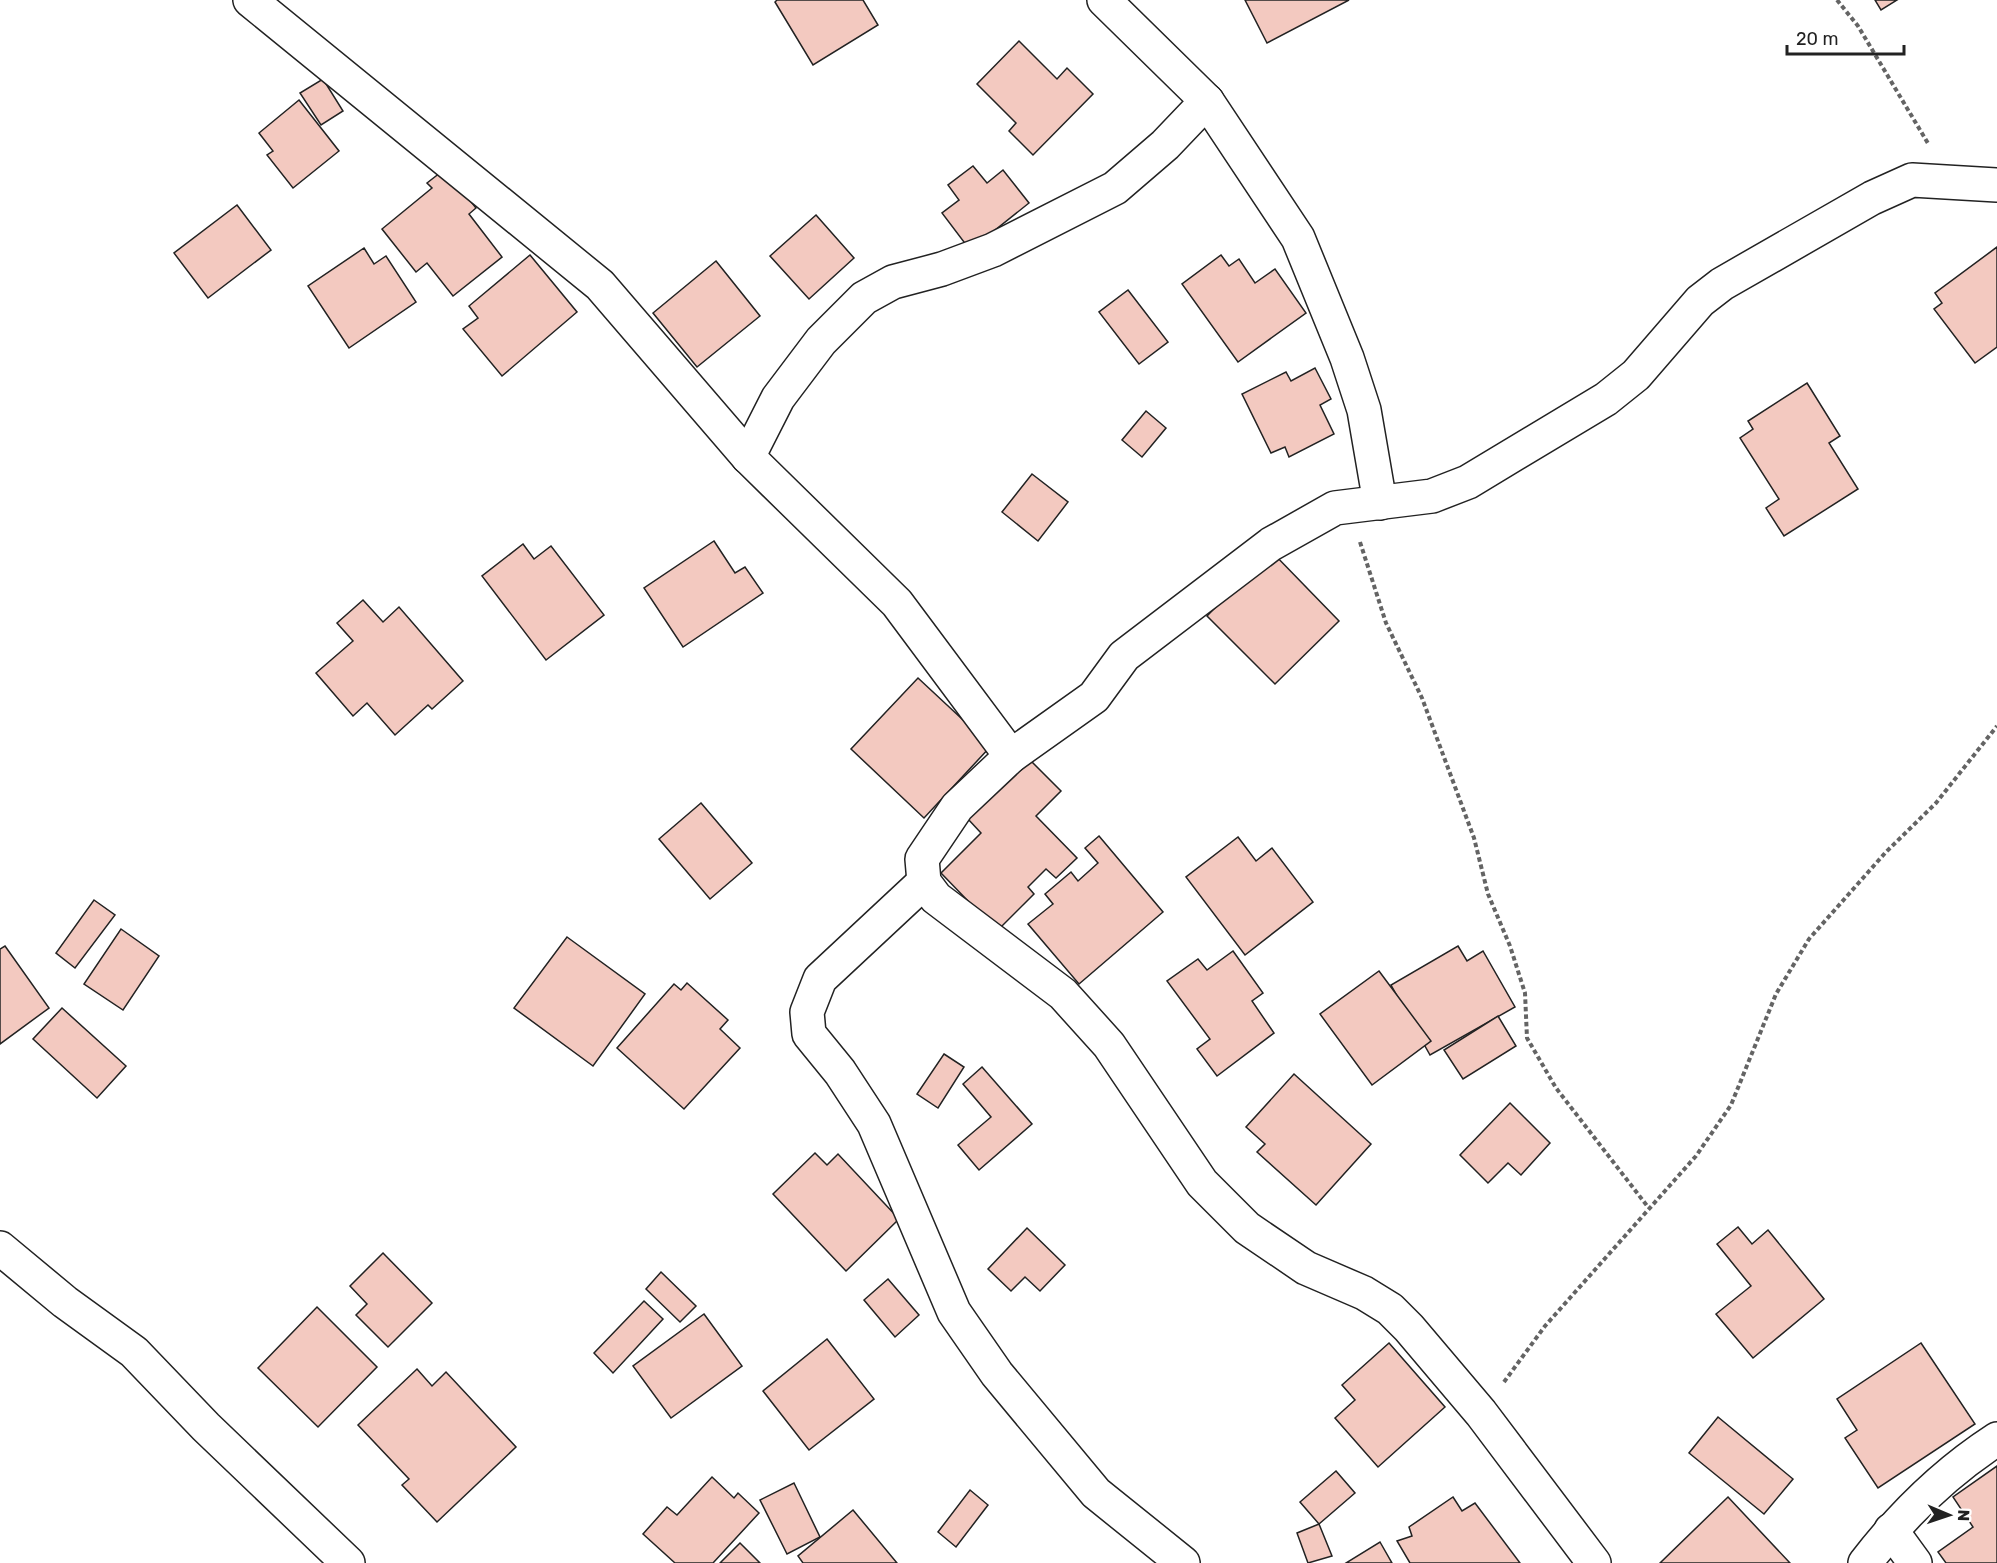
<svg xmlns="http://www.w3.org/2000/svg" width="1997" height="1563" font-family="Rubik,sans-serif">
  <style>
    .building { fill: #f3c9c0; stroke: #222; stroke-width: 1.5 }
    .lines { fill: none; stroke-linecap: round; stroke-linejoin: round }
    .street-casing { stroke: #222; stroke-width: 36 }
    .path { stroke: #646464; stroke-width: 4; stroke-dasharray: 4.5 3; stroke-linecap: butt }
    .street { stroke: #fff; stroke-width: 33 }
  </style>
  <rect width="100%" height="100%" fill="#fff"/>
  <!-- building -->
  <g class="building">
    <polygon points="777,0 863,0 878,25 813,65 775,2"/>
    <polygon points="1245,0 1349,0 1267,43"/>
    <polygon points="1875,0 1897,0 1881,10"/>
    <polygon points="1019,41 1057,79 1067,68 1093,94 1033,155 1009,131 1016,123 977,84"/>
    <polygon points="323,79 343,111 321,125 300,93"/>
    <polygon points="299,100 339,151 293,188 267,155 273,151 259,133"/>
    <polygon points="973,166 987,183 1003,170 1029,203 970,250 942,213 959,200 948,185"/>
    <polygon points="445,169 476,208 469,214 502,257 453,296 427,263 416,272 382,229 432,188 427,183"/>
    <polygon points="237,205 271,250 208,298 174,253"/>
    <polygon points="816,215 854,258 809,299 770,256"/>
    <polygon points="1997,247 1997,347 1975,363 1934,309 1942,303 1935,293"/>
    <polygon points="364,248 374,264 386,256 416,302 349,348 308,286"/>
    <polygon points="530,255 577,312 502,376 463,329 478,318 469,306"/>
    <polygon points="1221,255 1229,266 1239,259 1255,283 1275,269 1306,313 1238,362 1182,284"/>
    <polygon points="716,261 760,316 697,367 653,313"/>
    <polygon points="1128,290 1168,342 1139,364 1099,312"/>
    <polygon points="1315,368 1331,399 1320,405 1334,434 1289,457 1285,447 1271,453 1242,394 1286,372 1291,381"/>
    <polygon points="1807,383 1840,436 1829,443 1858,489 1784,536 1766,508 1779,499 1740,438 1753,429 1748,421"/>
    <polygon points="1146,411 1166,428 1142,457 1122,440"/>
    <polygon points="1032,474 1068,502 1038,541 1002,512"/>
    <polygon points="714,541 735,573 745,567 763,593 683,647 644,588"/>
    <polygon points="523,544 534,559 551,546 604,615 546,660 482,576"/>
    <polygon points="1271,551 1339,621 1275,684 1207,616"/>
    <polygon points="363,600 383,622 399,607 463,681 432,709 428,705 395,735 367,703 353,716 316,673 353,641 337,623"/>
    <polygon points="918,678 991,746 924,818 851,749"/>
    <polygon points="1029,759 1061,791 1036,816 1077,858 1056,878 1046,869 1028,887 1034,894 997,931 941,873 981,833 968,819"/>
    <polygon points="701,803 752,863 710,899 659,839"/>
    <polygon points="1099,836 1163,912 1079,984 1028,924 1053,904 1045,894 1071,872 1078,881 1098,863 1085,848"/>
    <polygon points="1238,837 1256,861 1272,848 1313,902 1245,955 1186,877"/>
    <polygon points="94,900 115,915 75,968 56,953"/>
    <polygon points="121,929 159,956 123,1010 84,984"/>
    <polygon points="567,937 645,994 593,1066 514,1008"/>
    <polygon points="5,946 49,1008 0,1044 0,949"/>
    <polygon points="1458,946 1467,961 1483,951 1515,1007 1430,1055 1391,985"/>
    <polygon points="1233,951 1263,993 1252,1001 1274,1033 1217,1076 1197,1049 1210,1039 1167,981 1198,959 1207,970"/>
    <polygon points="1379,971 1431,1041 1372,1085 1320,1014"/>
    <polygon points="687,983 728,1020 720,1029 740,1048 684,1109 617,1048 674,984 681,990"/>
    <polygon points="62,1008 126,1066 97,1098 33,1039"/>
    <polygon points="1498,1016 1516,1046 1463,1079 1444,1050"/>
    <polygon points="944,1054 964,1067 938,1108 917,1094"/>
    <polygon points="982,1067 1032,1124 979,1170 958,1145 991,1117 963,1084"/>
    <polygon points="1294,1074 1371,1144 1316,1205 1257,1152 1265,1144 1246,1127"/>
    <polygon points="1510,1103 1550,1143 1521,1175 1508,1163 1488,1183 1460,1155"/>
    <polygon points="815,1153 827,1165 838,1154 899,1219 846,1271 773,1194"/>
    <polygon points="1738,1227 1752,1244 1768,1230 1824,1299 1753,1358 1716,1314 1751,1286 1717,1244"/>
    <polygon points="1027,1228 1065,1265 1040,1291 1025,1277 1011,1291 988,1269"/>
    <polygon points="383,1253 432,1303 388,1347 356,1315 367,1304 350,1286"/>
    <polygon points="661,1272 696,1306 680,1322 646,1289"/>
    <polygon points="888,1279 919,1315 895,1337 864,1300"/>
    <polygon points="644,1301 663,1319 613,1373 594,1353"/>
    <polygon points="317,1307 377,1367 318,1427 258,1368"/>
    <polygon points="704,1314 742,1366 671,1418 633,1366"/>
    <polygon points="827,1339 874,1399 809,1450 763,1391"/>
    <polygon points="1389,1343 1445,1407 1378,1467 1335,1418 1355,1400 1342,1385"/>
    <polygon points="1921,1343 1975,1424 1878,1488 1845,1438 1857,1430 1837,1399"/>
    <polygon points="417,1369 432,1386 446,1372 516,1447 437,1522 402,1485 409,1479 358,1425"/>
    <polygon points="1718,1417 1793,1479 1764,1514 1689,1453"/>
    <polygon points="1997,1466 1997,1563 1946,1563 1938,1552 1973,1527 1953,1497"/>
    <polygon points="1336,1471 1355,1493 1319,1524 1300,1502"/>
    <polygon points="712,1477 734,1498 738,1493 759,1513 713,1563 675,1563 643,1534 667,1507 677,1515"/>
    <polygon points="794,1483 820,1537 787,1554 760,1500"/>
    <polygon points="970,1490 988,1505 956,1547 938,1532"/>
    <polygon points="1453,1497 1462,1511 1475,1503 1520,1563 1410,1563 1397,1541 1412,1536 1409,1527"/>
    <polygon points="1728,1497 1790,1563 1660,1563"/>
    <polygon points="853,1510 897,1563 803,1563 798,1556"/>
    <polygon points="1319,1524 1332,1556 1308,1563 1297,1533"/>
    <polygon points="1380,1542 1392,1563 1346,1563"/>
    <polygon points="740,1543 760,1563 720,1563"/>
  </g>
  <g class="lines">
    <defs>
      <g id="street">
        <polyline points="250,0 600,285 748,457 897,603 1011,756"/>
        <polyline points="1104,0 1207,101 1298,238 1347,358 1364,410 1380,503"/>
        <polyline points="748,457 778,398 821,341 864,298 893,282 942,269 993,250 1115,188 1165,145 1207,101"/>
        <polyline points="924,882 820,979 807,1012 809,1034 840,1072 874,1124 954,1312 997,1374 1096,1493 1183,1563"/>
        <polyline points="0,1248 65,1302 134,1352 206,1427 348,1563"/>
        <polyline points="1891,1530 1915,1563"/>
        <polyline points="1594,1563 1481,1413 1409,1328 1390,1309 1364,1293 1306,1268 1247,1228 1202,1183 1109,1045 1063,994 936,898 924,882 922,859 957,807 1011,756 1094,697 1124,656 1271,544 1335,508 1432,496 1468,482 1606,399 1636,375 1700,301 1722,284 1872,198 1912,180 1997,185"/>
        <path d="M1865,1563C1902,1515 1946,1472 1997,1439"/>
      </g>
    </defs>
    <!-- street casing -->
    <use href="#street" class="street-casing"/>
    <!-- path -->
    <g class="path">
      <polyline points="1837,0 1858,26 1929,145"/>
      <polyline points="1360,542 1386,623 1422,698 1474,838 1488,894 1510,946 1525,993 1527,1038 1556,1088 1648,1207"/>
      <polyline points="1504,1382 1545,1326 1696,1156 1731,1105 1776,994 1809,939 1886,852 1936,803 1997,726"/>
    </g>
    <!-- street -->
    <use href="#street" class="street"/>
  </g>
  <!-- north arrow -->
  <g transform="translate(1949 1515) rotate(92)" stroke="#ffffff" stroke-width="4.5" paint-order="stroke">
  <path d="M0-4.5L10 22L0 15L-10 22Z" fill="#222222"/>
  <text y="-9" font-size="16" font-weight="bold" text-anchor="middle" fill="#222222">N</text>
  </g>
  <!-- scale -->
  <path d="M1787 45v9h117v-9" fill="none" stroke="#222222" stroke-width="3"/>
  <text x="1796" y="45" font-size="18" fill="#222222" stroke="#ffffff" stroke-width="4.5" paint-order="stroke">20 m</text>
</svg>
